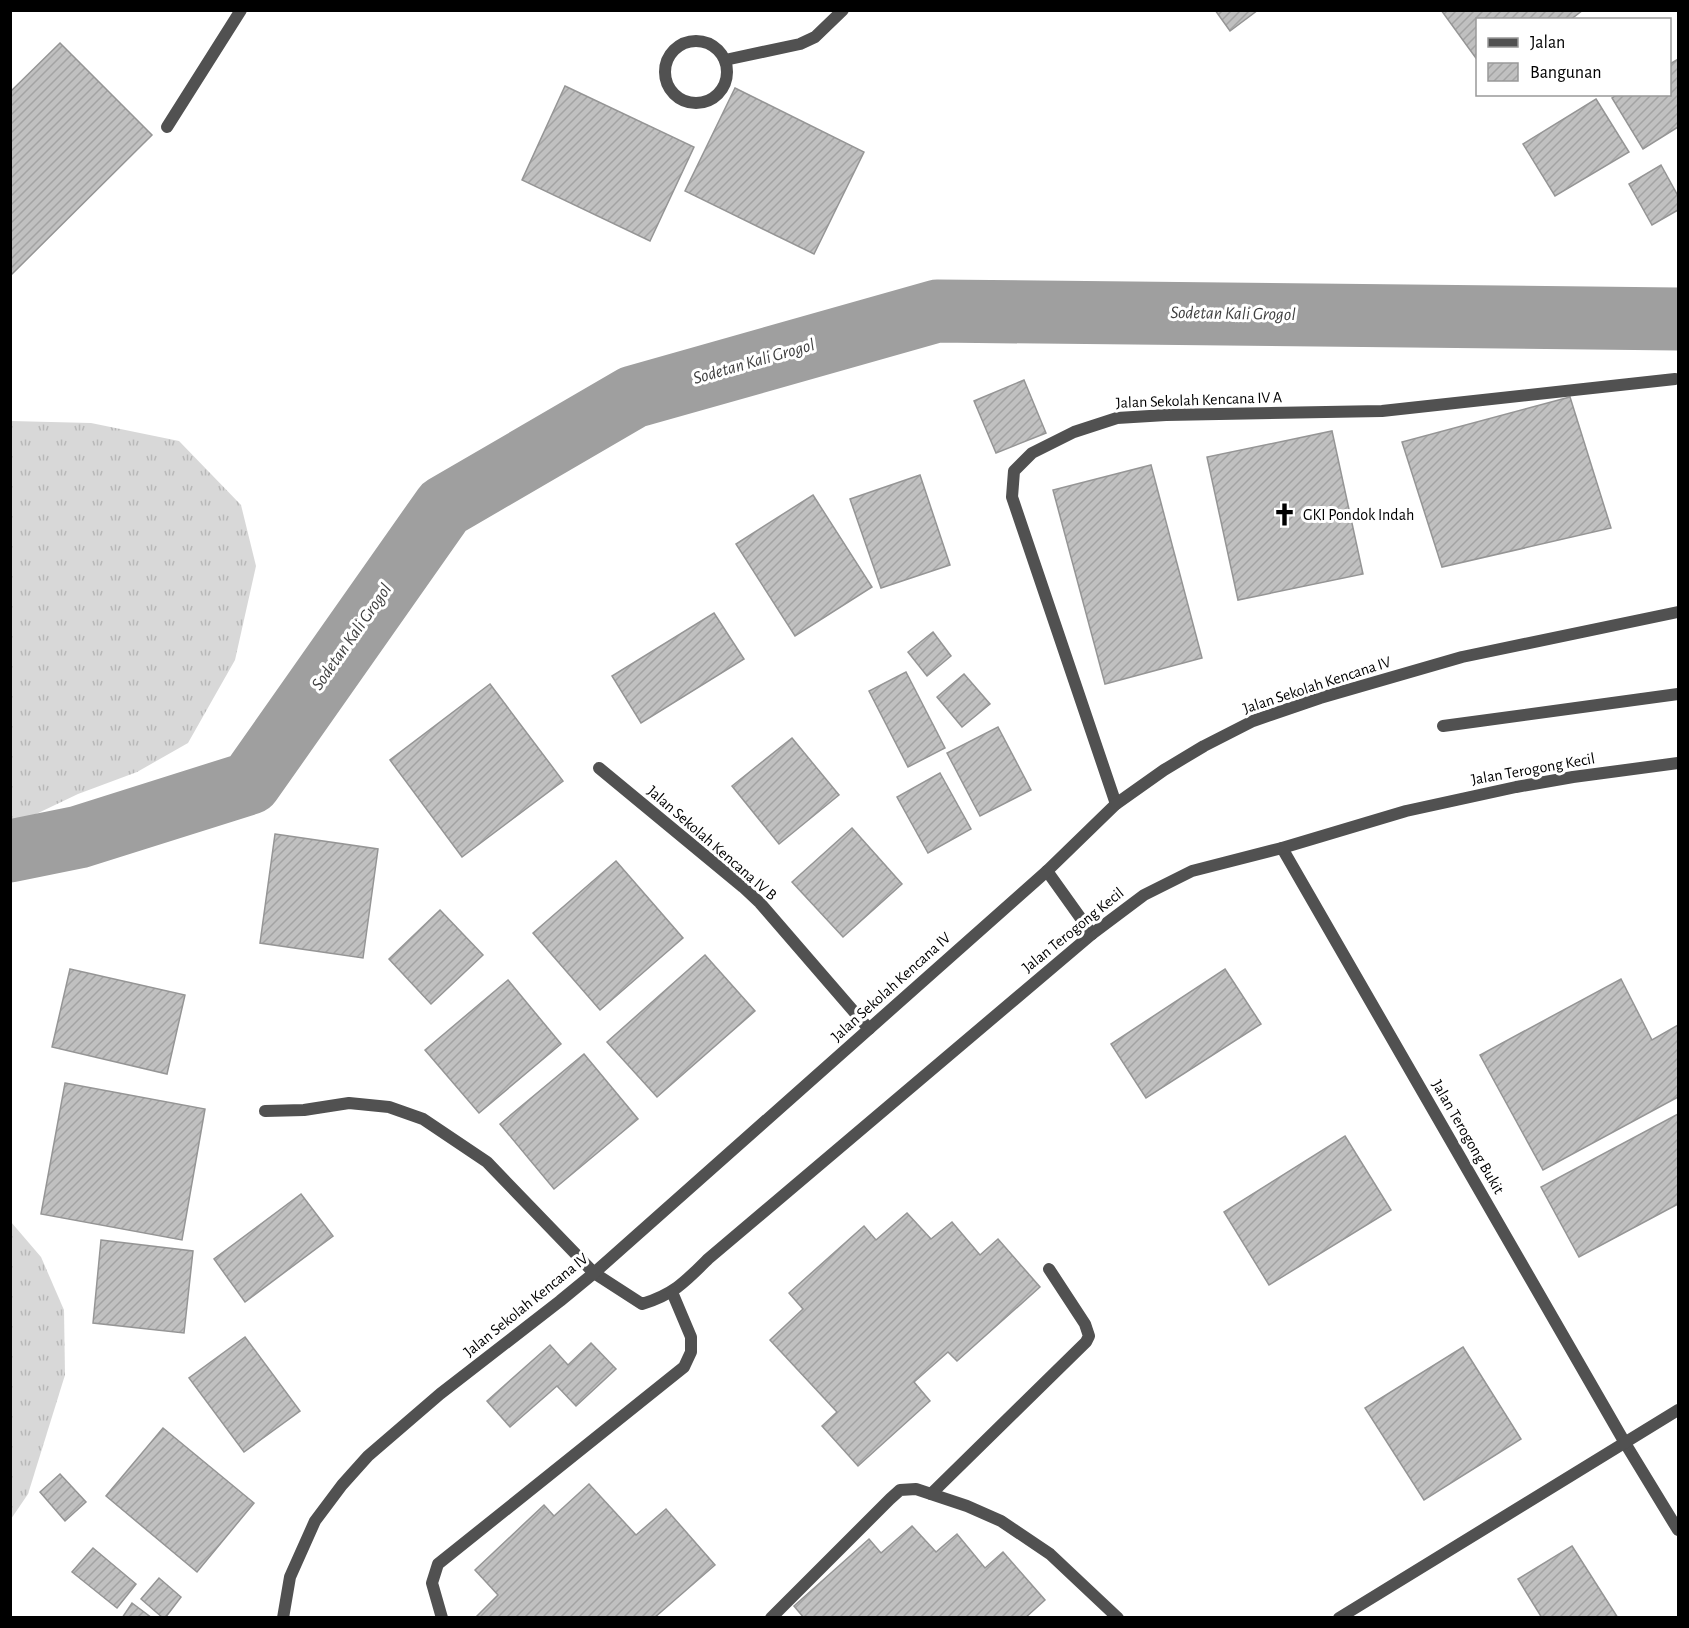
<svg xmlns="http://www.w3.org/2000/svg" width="1689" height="1628" font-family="'Alegreya Sans',sans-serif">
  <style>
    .grass { fill: url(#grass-tufts) }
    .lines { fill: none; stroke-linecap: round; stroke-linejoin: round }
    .river { stroke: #9f9f9f; stroke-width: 63 }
    .building { fill: url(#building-hatch); stroke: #959595; stroke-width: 1.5 }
    .service { stroke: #515151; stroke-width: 12 }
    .minor { stroke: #515151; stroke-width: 12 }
    .labels { text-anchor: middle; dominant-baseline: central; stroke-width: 6; stroke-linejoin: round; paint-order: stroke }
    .street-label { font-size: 16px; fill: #000; stroke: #fff }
    .poi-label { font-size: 16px; fill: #000; stroke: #fff; text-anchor: start }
    .water-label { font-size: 18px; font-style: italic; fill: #404040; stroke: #fff }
  </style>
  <defs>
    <pattern id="grass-tufts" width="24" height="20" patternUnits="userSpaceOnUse" patternTransform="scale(1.5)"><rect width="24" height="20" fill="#d8d8d8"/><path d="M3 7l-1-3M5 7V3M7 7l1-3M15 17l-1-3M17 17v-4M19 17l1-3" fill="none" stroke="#b8b8b8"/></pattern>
    <pattern id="building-hatch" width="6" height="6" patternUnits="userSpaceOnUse" patternTransform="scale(1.5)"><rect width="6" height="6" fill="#c0c0c0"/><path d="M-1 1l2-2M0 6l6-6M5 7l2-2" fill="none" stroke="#a3a3a3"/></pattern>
  </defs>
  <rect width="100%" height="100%" fill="#fff"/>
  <!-- grass -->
  <g class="grass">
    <polygon points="11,421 91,423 179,441 241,505 256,566 235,660 188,743 137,772 78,794 34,815 11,863"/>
    <polygon points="11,1222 41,1257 64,1310 65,1375 28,1494 11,1519"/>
  </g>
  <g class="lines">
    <!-- river -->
    <polyline class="river" points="10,851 79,837 250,783 444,507 633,397 937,311 1678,319"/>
  </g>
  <!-- building -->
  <g class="building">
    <polygon points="1215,10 1258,10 1230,31"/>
    <polygon points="1441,10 1583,10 1570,20 1478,20 1478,61"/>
    <polygon points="60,43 152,135 10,276 10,92"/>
    <polygon points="1678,59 1678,127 1643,149 1612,98 1618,94 1670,94 1670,64"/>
    <polygon points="565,86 694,147 650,241 522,180"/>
    <polygon points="735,88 864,152 814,254 685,191"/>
    <polygon points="1596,99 1629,152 1555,196 1523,144"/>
    <polygon points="1661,165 1678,196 1678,210 1652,225 1629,184"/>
    <polygon points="1024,380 1046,433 996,453 974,401"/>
    <polygon points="1570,397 1611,528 1442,567 1402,442"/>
    <polygon points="1332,431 1363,574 1238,600 1207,457"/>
    <polygon points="1151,465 1202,658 1105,684 1053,490"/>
    <polygon points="920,475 950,565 881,588 850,499"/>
    <polygon points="813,495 872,587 795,636 736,544"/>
    <polygon points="714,613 744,659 641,723 612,676"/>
    <polygon points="933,632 951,656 927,676 908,652"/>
    <polygon points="906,672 945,748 908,767 869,691"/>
    <polygon points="964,674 990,704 962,727 937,697"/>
    <polygon points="490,684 563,781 462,857 390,760"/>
    <polygon points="998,727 1031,790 980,816 947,753"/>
    <polygon points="792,738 839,795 779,844 732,786"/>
    <polygon points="940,773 971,829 928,853 897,797"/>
    <polygon points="852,828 902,884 843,937 792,882"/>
    <polygon points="275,834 378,849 363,958 260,943"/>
    <polygon points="616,861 683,938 600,1010 533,933"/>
    <polygon points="440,910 483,955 431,1004 389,959"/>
    <polygon points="705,955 755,1011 657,1097 607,1042"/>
    <polygon points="70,969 185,995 167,1074 52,1047"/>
    <polygon points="1225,969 1261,1024 1146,1098 1111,1044"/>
    <polygon points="1621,979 1652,1040 1678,1025 1678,1097 1543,1170 1480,1055"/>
    <polygon points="508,980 561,1044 479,1113 425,1050"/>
    <polygon points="584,1054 638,1119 554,1189 500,1124"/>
    <polygon points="65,1083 205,1109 182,1240 41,1214"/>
    <polygon points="1678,1114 1678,1204 1579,1257 1541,1187"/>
    <polygon points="1345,1136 1391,1210 1269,1285 1224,1212"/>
    <polygon points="301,1194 333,1236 245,1302 214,1259"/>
    <polygon points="907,1213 931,1239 952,1222 980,1255 998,1239 1040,1287 957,1361 948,1352 914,1382 930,1401 858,1466 822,1426 837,1412 770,1340 803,1309 789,1293 864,1226 876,1240"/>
    <polygon points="101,1240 193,1251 184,1333 93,1323"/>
    <polygon points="245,1337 300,1411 244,1452 189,1378"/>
    <polygon points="591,1343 616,1369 576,1406 557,1386 510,1427 487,1401 550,1345 568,1365"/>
    <polygon points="1463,1347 1521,1439 1424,1500 1365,1408"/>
    <polygon points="163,1428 254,1503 197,1572 106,1496"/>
    <polygon points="60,1474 86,1502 65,1521 40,1492"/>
    <polygon points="589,1484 636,1535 666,1509 715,1565 654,1618 475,1618 498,1595 475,1570 544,1505 554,1516"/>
    <polygon points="912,1526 936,1552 957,1534 985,1568 1003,1552 1045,1600 1025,1618 804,1618 794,1606 869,1539 881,1553"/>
    <polygon points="1572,1546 1618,1618 1542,1618 1518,1579"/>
    <polygon points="93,1548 136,1584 117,1608 72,1572"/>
    <polygon points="159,1578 181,1597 165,1618 163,1618 141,1599"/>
    <polygon points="132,1603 152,1618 122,1618"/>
  </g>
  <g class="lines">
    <!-- service -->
    <g class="service">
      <circle cx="696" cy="72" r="31"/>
      <polyline points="725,60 800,44 815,37 843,10"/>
      <polyline points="167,127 241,10"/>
      <polyline points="1443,726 1678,694"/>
    </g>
    <!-- minor -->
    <g class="minor">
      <polyline points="599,768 743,887 760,903 869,1029"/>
      <polyline points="1116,804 1012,497 1014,471 1032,453 1074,432 1117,418 1166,415 1382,411 1675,379"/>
      <polyline points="1282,848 1625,1443 1678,1530"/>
      <polyline points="1047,871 1092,934"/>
      <path d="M265,1111L304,1110L349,1103L389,1107L423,1119L487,1162L594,1273L642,1304C674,1294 685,1282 708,1259L1092,934L1144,895L1192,871L1282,848L1406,811L1516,787L1573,777L1678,763"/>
      <polyline points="931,1494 1086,1342 1089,1336 1085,1324 1049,1269"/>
      <polyline points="283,1618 290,1577 315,1521 342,1485 368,1456 440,1394 560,1301 594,1273 1047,871 1116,804 1164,770 1204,746 1253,721 1320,698 1462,657 1678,612"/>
      <polyline points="442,1618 432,1583 438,1564 684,1367 691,1352 691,1337 672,1292"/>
      <polyline points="771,1618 890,1499 900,1490 916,1489 967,1506 1001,1521 1050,1554 1118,1618"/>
      <polyline points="1339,1618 1678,1410"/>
    </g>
  </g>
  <!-- icons -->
  <defs>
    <symbol id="church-bare" viewBox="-9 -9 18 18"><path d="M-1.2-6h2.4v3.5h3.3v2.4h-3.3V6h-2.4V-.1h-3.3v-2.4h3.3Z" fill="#000" stroke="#fff" stroke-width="2.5" paint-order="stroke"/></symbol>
  </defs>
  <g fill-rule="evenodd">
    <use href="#church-bare" x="1268" y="498" width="33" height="33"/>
  </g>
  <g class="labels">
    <!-- street labels -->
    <g class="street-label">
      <text transform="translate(1199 400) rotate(-2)">Jalan Sekolah Kencana IV A</text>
      <text transform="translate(1317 685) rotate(-18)">Jalan Sekolah Kencana IV</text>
      <text transform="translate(1533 769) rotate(-10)">Jalan Terogong Kecil</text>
      <text transform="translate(712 843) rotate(41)">Jalan Sekolah Kencana IV B</text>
      <text transform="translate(1073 930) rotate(-39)">Jalan Terogong Kecil</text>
      <text transform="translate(891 987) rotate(-42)">Jalan Sekolah Kencana IV</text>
      <text transform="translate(1468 1137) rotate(60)">Jalan Terogong Bukit</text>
      <text transform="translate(526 1305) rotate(-39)">Jalan Sekolah Kencana IV</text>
    </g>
    <!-- poi labels -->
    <g class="poi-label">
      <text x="1303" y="515">GKI Pondok Indah</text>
    </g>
    <!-- water labels -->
    <g class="water-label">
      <text transform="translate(1233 314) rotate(1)">Sodetan Kali Grogol</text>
      <text transform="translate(754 362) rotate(-16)">Sodetan Kali Grogol</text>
      <text transform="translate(352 637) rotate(-55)">Sodetan Kali Grogol</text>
    </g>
  </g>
  <!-- border -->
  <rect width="1689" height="1628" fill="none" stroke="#000000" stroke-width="24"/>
  <!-- legend -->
  <rect x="1476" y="18" width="195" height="78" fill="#ffffff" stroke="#999999" stroke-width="1.5"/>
  <rect x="1488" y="38" width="30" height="9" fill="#515151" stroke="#999999" stroke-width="1.5"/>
  <text x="1530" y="48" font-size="18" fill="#000000">Jalan</text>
  <rect x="1488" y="63" width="30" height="18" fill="url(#building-hatch)" stroke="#999999" stroke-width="1.5"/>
  <text x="1530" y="78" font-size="18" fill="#000000">Bangunan</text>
</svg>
